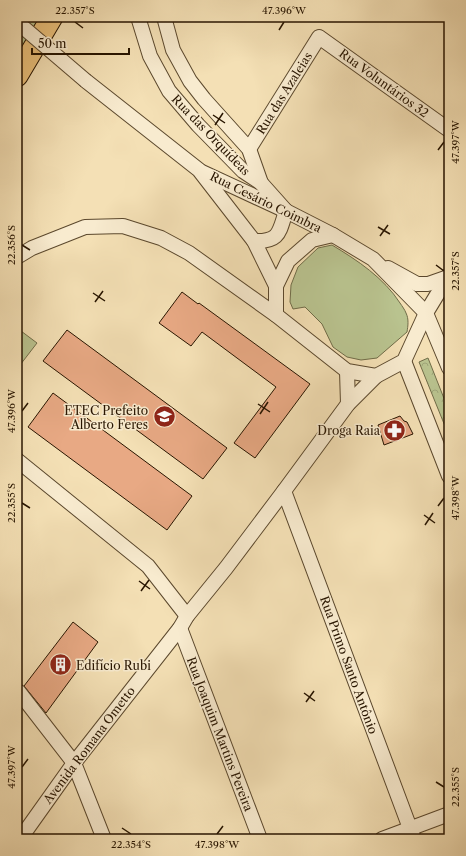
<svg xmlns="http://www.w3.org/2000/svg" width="466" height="856" font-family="'Libre Caslon Text',serif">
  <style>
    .green { fill: #b9c38f; stroke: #706c48 }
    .forest { fill: url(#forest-crowns); stroke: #706c48 }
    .building { fill: #e8a984; stroke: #281500 }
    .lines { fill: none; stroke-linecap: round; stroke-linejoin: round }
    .minor-casing { stroke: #5b482d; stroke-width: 16 }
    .highway-casing { stroke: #281500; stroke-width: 23 }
    .minor { stroke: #f8ebcf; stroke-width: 14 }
    .highway { stroke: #eac07a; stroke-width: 21 }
    .minor-bridge-casing { stroke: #5b482d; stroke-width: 16; stroke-linecap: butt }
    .minor-bridge { stroke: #f8ebcf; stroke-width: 14 }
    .ticks { fill: none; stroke: #281500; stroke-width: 1.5 }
    .labels { text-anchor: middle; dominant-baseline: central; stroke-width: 3; stroke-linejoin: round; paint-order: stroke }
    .street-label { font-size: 12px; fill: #281500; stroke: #f8ebcf }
    .poi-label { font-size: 12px; fill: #281500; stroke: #f8ebcf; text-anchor: end }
    .neatline { fill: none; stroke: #281500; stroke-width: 1.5 }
    .ticks-label { font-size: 10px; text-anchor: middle; fill: #281500 }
  </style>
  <defs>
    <pattern id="forest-crowns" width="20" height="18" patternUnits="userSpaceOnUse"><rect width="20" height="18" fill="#b9c38f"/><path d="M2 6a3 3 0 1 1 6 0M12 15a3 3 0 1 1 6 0" fill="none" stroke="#9fa77a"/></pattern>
  </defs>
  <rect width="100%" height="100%" fill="#f4e0b5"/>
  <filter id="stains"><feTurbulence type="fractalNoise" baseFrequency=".005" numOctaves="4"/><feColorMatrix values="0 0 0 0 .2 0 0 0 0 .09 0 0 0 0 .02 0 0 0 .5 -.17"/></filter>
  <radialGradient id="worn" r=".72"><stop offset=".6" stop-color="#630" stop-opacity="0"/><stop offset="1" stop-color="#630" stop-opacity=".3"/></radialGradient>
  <!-- green -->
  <g class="green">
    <polygon points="17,17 43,17 17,60"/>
    <path d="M332,245C357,260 384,278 400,303C402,306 405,310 406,313C409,319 408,326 407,332L377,358L361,360L347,357L333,347L322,324L305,307L293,309L290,302L291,285L298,267L318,248Z"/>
    <polygon points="17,328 37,343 17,369"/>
  </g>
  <!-- forest -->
  <polygon class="forest" points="428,358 449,411 449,436 419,362"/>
  <!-- building -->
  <g class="building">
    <polygon points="182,292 198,304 199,303 310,384 255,458 234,443 276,387 202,332 191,346 159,323"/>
    <polygon points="67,330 227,448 203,479 43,361"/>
    <polygon points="53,393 192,496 167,530 28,427"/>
    <polygon points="400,416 404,421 407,422 413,434 384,445 378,425"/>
    <polygon points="73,622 98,642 46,713 24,686"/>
  </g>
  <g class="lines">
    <defs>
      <g id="minor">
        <path d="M138,17L150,56L169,91L198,125L243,171L261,183L286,211C279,232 280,242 254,241"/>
        <polyline points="164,17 173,50 190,81 204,99 249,149 261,183"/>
        <polyline points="86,81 199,170 254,241 276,286 276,315 347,371 376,376 404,361 426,313 449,275"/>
        <polyline points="249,149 319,37 449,130"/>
        <polyline points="202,172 286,211 333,235 373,259 426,313 449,368"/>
        <polyline points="17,257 32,248 85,227 123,226 161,238 189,253 276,315"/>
        <polyline points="388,268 417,284 428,284 448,277"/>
        <polyline points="276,286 288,261 312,240 333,235"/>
        <polyline points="404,361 449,476"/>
        <polyline points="347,371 348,404"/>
        <polyline points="17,460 148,566 187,616"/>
        <polyline points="284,491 414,839"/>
        <polyline points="180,628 260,839"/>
        <polyline points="17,691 19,692 74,763 104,839"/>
        <polyline points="20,839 74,763 180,628 187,616 226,568 284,491 348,404 376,376"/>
        <polyline points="382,839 449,814"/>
      </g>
      <polyline id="highway" points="17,76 52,17"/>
    </defs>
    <!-- minor casing -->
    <use href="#minor" class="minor-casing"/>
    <!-- highway casing -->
    <use href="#highway" class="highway-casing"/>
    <!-- minor -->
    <use href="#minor" class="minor"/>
    <!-- highway -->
    <use href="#highway" class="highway"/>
    <defs>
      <polyline id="minor-bridge" points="17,22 86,81"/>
    </defs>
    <!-- minor-bridge casing -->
    <use href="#minor-bridge" class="minor-bridge-casing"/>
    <!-- minor-bridge -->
    <use href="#minor-bridge" class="minor-bridge"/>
  </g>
  <!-- ticks -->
  <path class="ticks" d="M75,22L83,28M279,30L284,22M213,115L225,123M215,125L223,113M438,150L444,142M378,227L390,234M380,236L388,225M22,245L30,250M436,265L444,271M93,293L105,301M95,302L103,291M258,404L270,412M22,411L28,403M260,414L268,402M22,503L30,508M438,506L444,498M424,515L435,523M425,525L433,513M139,581L150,589M141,591L149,580M304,693L315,701M306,702L314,691M22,767L28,759M436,782L444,787M122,828L131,834M217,834L223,826"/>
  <!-- icons -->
  <defs>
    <symbol id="university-disc" viewBox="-11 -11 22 22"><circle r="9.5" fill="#8f2418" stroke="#f8ebcf"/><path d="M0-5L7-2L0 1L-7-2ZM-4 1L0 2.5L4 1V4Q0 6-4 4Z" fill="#fff"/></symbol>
    <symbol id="pharmacy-disc" viewBox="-11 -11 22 22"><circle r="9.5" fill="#8f2418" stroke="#f8ebcf"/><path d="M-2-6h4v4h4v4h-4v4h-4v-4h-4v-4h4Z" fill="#fff"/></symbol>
    <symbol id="building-disc" viewBox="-11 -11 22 22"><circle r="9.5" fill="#8f2418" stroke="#f8ebcf"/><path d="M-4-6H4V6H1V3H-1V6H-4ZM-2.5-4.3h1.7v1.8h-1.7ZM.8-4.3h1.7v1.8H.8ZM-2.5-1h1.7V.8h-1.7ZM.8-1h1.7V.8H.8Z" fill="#fff"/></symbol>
  </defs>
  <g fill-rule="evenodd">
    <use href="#university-disc" x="152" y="404" width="25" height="25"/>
    <use href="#pharmacy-disc" x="382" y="418" width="25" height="25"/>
    <use href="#building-disc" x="48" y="652" width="25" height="25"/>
  </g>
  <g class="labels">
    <!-- street labels -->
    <g class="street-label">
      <text transform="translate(384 83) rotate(36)">Rua Voluntários 32</text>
      <text transform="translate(284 93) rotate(-58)">Rua das Azaleias</text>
      <text transform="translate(211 135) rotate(46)">Rua das Orquídeas</text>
      <text transform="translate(266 202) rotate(26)">Rua Cesário Coimbra</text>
      <text transform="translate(349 665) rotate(70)">Rua Primo Santo Antônio</text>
      <text transform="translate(220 734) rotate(69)">Rua Joaquim Martins Pereira</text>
      <text transform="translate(89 745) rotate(-53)">Avenida Romana Ometto</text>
    </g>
    <!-- poi labels -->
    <g class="poi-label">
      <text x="148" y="410">ETEC Prefeito<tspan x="148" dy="14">Alberto Feres</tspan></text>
      <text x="380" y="430">Droga Raia</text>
      <text x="76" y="665" text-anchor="start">Edifício Rubi</text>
    </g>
  </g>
  <!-- margin -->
  <rect width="466" height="856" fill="none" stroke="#f4e0b5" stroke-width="44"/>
  <!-- scale -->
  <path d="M32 48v6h97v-6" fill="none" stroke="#281500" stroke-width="2"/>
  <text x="38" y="48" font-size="12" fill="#281500" stroke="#f8ebcf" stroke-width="3" paint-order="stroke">50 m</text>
  <rect x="22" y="22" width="422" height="812" class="neatline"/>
  <g class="ticks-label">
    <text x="75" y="14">22.357°S</text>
    <text x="284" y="14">47.396°W</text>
    <text transform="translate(455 142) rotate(-90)" y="4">47.397°W</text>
    <text transform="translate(11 245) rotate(-90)" y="4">22.356°S</text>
    <text transform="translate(455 271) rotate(-90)" y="4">22.357°S</text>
    <text transform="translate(11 411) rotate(-90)" y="4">47.396°W</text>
    <text transform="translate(455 498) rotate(-90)" y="4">47.398°W</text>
    <text transform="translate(11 503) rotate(-90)" y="4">22.355°S</text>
    <text transform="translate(11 767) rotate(-90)" y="4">47.397°W</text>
    <text transform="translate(455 787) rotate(-90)" y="4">22.355°S</text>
    <text x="131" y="848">22.354°S</text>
    <text x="217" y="848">47.398°W</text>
  </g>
  <rect width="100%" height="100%" filter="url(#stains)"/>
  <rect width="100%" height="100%" fill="url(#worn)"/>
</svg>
